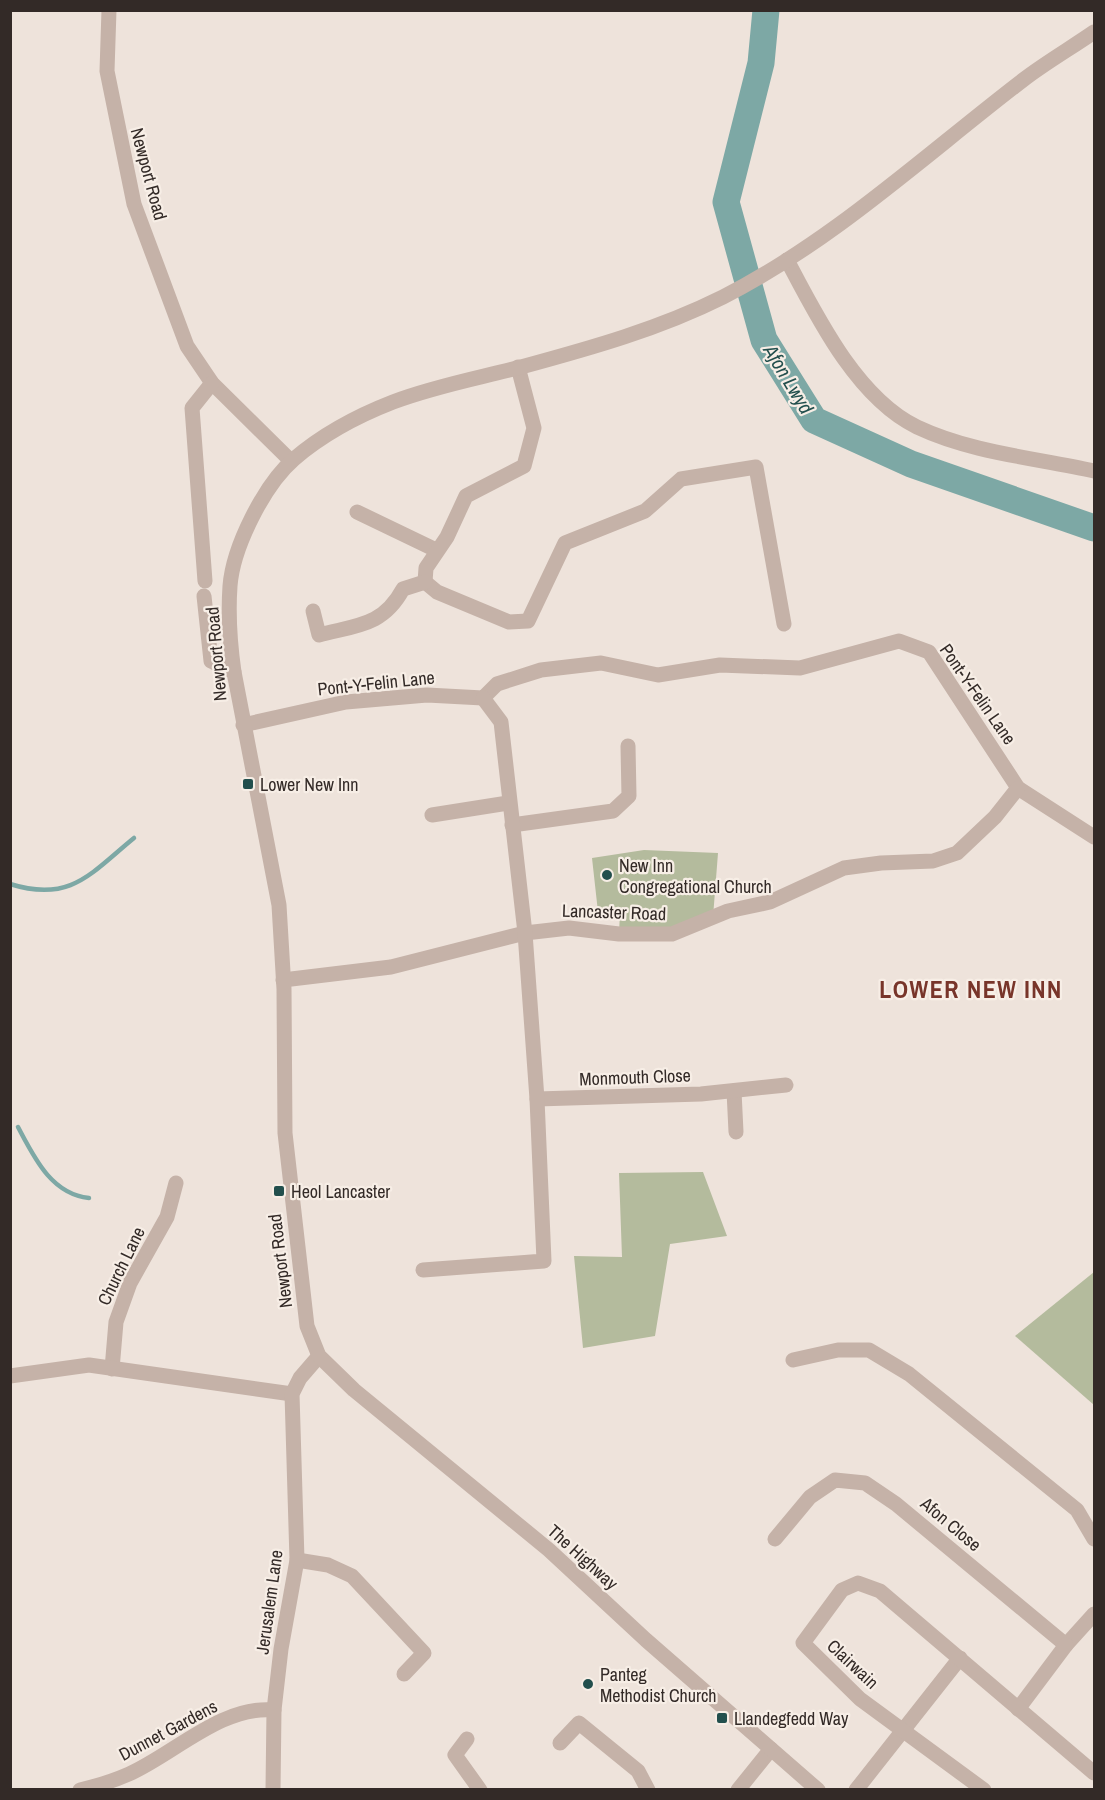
<svg xmlns="http://www.w3.org/2000/svg" width="1105" height="1800" font-family="'Archivo Narrow',sans-serif">
  <style>
    .green { fill: #b4bb9d }
    .lines { fill: none; stroke-linecap: round; stroke-linejoin: round }
    .stream { stroke: #7da8a5; stroke-width: 4.5 }
    .river { stroke: #7da8a5; stroke-width: 27 }
    .minor { stroke: #c5b2a8; stroke-width: 15 }
    .tertiary { stroke: #c5b2a8; stroke-width: 15 }
    .poi-dot { fill: #224f4d; stroke: #f7eee6; stroke-width: 2 }
    .labels { text-anchor: middle; dominant-baseline: central; stroke-width: 4.5; stroke-linejoin: round; paint-order: stroke }
    .street-label { font-size: 18px; fill: #332a27; stroke: #f7eee6 }
    .poi-label { font-size: 18px; fill: #332a27; stroke: #f7eee6; text-anchor: start }
    .water-label { font-size: 20px; font-style: italic; fill: #224f4d; stroke: #f7eee6 }
    .district-label { font-size: 24px; font-weight: bold; letter-spacing: 1.5px; fill: #78352a; stroke: #f7eee6 }
  </style>
  <rect width="100%" height="100%" fill="#eee3db"/>
  <!-- green -->
  <g class="green">
    <polygon points="644,850 718,853 713,917 672,934 619,934 620,912 598,912 592,858"/>
    <polygon points="703,1172 727,1236 670,1244 655,1336 583,1348 574,1256 622,1257 619,1173"/>
    <polygon points="1094,1272 1094,1405 1015,1336"/>
  </g>
  <g class="lines">
    <!-- stream -->
    <g class="stream">
      <path d="M10,884C71,903 91,873 134,838"/>
      <path d="M18,1127C34,1157 51,1194 89,1198"/>
    </g>
    <!-- river -->
    <polyline class="river" points="766,10 761,63 726,202 764,340 814,420 911,464 1094,528"/>
    <!-- minor -->
    <g class="minor">
      <polyline points="109,10 107,71 134,204 187,346 212,383 291,461"/>
      <path d="M787,260C817,317 857,398 917,427C972,453 1036,458 1094,471"/>
      <polyline points="357,512 436,550"/>
      <polyline points="205,581 192,408 212,383"/>
      <polyline points="425,582 437,592 509,622 528,621 565,543 645,511 681,479 756,467 784,624"/>
      <polyline points="425,582 426,568 447,537 466,496 524,466 534,428 518,367"/>
      <polyline points="204,596 211,661 234,672"/>
      <path d="M313,611L319,635C357,625 383,626 403,589L425,582"/>
      <polyline points="243,725 346,702 427,695 483,698 497,684 541,670 601,663 658,675 720,665 800,668 899,641 929,652 1018,788 1094,837"/>
      <polyline points="432,815 508,803"/>
      <polyline points="512,825 613,811 629,796 628,746"/>
      <polyline points="283,980 391,967 525,933 569,928 619,934 672,934 728,911 770,902 844,868 881,863 933,861 957,853 995,817 1018,788"/>
      <polyline points="734,1091 736,1132"/>
      <polyline points="537,1099 701,1094 786,1085"/>
      <polyline points="423,1270 544,1261 537,1099 525,933 501,722 483,698"/>
      <polyline points="793,1360 838,1350 869,1350 909,1374 1077,1510 1094,1539"/>
      <polyline points="112,1369 116,1322 130,1283 167,1217 176,1183"/>
      <polyline points="10,1376 89,1365 292,1394"/>
      <polyline points="775,1539 810,1497 835,1480 865,1483 896,1504 1066,1645 1094,1614"/>
      <polyline points="297,1560 328,1565 352,1576 424,1653 404,1674"/>
      <polyline points="1018,1709 1066,1645"/>
      <polyline points="467,1739 455,1755 480,1790"/>
      <polyline points="560,1743 579,1723 638,1771 648,1790"/>
      <path d="M80,1790C97,1786 113,1781 129,1774C174,1754 222,1705 274,1710"/>
      <polyline points="273,1790 274,1710 281,1649 297,1560 292,1394 300,1378 319,1356"/>
      <polyline points="738,1790 771,1749"/>
      <polyline points="856,1790 960,1658"/>
      <polyline points="984,1790 860,1699 803,1643 842,1590 858,1583 880,1591 1094,1773"/>
    </g>
    <!-- tertiary -->
    <path class="tertiary" d="M818,1790L646,1640L549,1550L354,1390L319,1356L307,1326L285,1133L284,989L279,905L234,672C230,644 228,615 230,586C233,547 264,485 294,459C323,434 357,416 393,402C435,386 479,378 521,367C591,348 659,329 723,297C833,241 925,155 1023,80C1045,63 1071,48 1094,32"/>
  </g>
  <!-- markers -->
  <g class="poi-dot">
    <rect x="242" y="778" width="12" height="12" rx="3"/>
    <circle cx="607" cy="875" r="6"/>
    <rect x="273" y="1185" width="12" height="12" rx="3"/>
    <circle cx="588" cy="1684" r="6"/>
    <rect x="716" y="1712" width="12" height="12" rx="3"/>
  </g>
  <g class="labels">
    <!-- street labels -->
    <g class="street-label">
      <text transform="translate(149 174) rotate(75)">Newport Road</text>
      <text transform="translate(216 654) rotate(-95)">Newport Road</text>
      <text transform="translate(376 683) rotate(-6)">Pont-Y-Felin Lane</text>
      <text transform="translate(978 694) rotate(55)">Pont-Y-Felin Lane</text>
      <text transform="translate(614 912) rotate(2)">Lancaster Road</text>
      <text transform="translate(635 1077) rotate(-2)">Monmouth Close</text>
      <text transform="translate(280 1261) rotate(-97)">Newport Road</text>
      <text transform="translate(121 1266) rotate(-64)">Church Lane</text>
      <text transform="translate(951 1524) rotate(40)">Afon Close</text>
      <text transform="translate(583 1557) rotate(42)">The Highway</text>
      <text transform="translate(269 1602) rotate(-82)">Jerusalem Lane</text>
      <text transform="translate(853 1664) rotate(43)">Clairwain</text>
      <text transform="translate(168 1730) rotate(-28)">Dunnet Gardens</text>
    </g>
    <!-- poi labels -->
    <g class="poi-label">
      <text x="260" y="784">Lower New Inn</text>
      <text x="619" y="865">New Inn<tspan x="619" dy="21">Congregational Church</tspan></text>
      <text x="291" y="1191">Heol Lancaster</text>
      <text x="600" y="1674">Panteg<tspan x="600" dy="21">Methodist Church</tspan></text>
      <text x="734" y="1718">Llandegfedd Way</text>
    </g>
    <!-- water labels -->
    <g class="water-label">
      <text transform="translate(789 379) rotate(59)">Afon Lwyd</text>
    </g>
    <!-- district labels -->
    <g class="district-label">
      <text x="971" y="989">LOWER NEW INN</text>
    </g>
  </g>
  <!-- border -->
  <rect width="1105" height="1800" fill="none" stroke="#332a27" stroke-width="24"/>
</svg>
